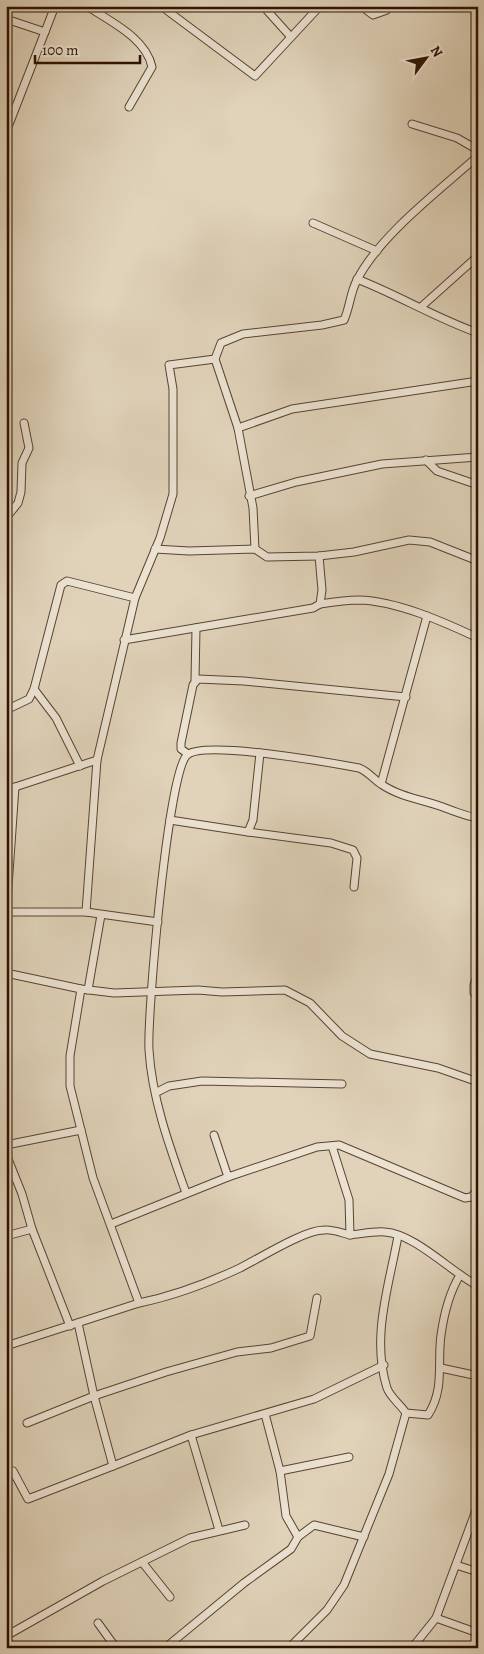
<svg xmlns="http://www.w3.org/2000/svg" width="484" height="1654" font-family="Alegreya,serif">
  <style>
    .lines { fill: none; stroke-linecap: round; stroke-linejoin: round }
    .minor-casing { stroke: #5a4230; stroke-width: 9 }
    .major-casing { stroke: #2d1202; stroke-width: 11 }
    .minor { stroke: #ebe2d2; stroke-width: 7 }
    .major { stroke: #e0d3ba; stroke-width: 9 }
  </style>
  <rect width="100%" height="100%" fill="#e0d3ba"/>
  <filter id="stains"><feTurbulence type="fractalNoise" baseFrequency=".004" numOctaves="4"/><feColorMatrix values="0 0 0 0 .2 0 0 0 0 .09 0 0 0 0 .02 0 0 0 .5 -.17"/></filter>
  <radialGradient id="worn" r=".72"><stop offset=".6" stop-color="#630" stop-opacity="0"/><stop offset="1" stop-color="#630" stop-opacity=".3"/></radialGradient>
  <g class="lines">
    <defs>
      <g id="minor">
        <path d="M87,6C111,22 146,38 152,67L129,107"/>
        <polyline points="161,6 255,76 320,6"/>
        <polyline points="263,6 290,36"/>
        <polyline points="361,6 373,15 387,10 389,6"/>
        <polyline points="6,19 45,32"/>
        <polyline points="412,124 457,138 478,150"/>
        <polyline points="6,132 55,6"/>
        <polyline points="313,223 377,251"/>
        <path d="M357,279C398,295 436,318 478,333"/>
        <polyline points="421,307 478,256"/>
        <polyline points="238,428 292,409 478,381"/>
        <polyline points="426,460 437,471 478,485"/>
        <polyline points="249,496 296,482 382,464 478,457"/>
        <polyline points="6,518 18,503 21,492 22,463 29,448 24,423"/>
        <polyline points="155,549 189,551 255,549 267,557 319,556 354,552 409,540 430,542 478,561"/>
        <path d="M255,549L253,508L238,428L215,359L221,343L243,334L322,325L344,320C350,307 350,293 357,280C380,235 440,190 478,156"/>
        <path d="M320,604C333,602 346,600 359,600C397,601 444,622 478,638"/>
        <polyline points="124,640 313,608 320,604 322,590 319,556"/>
        <polyline points="195,681 196,628"/>
        <polyline points="34,689 56,718 80,766"/>
        <polyline points="6,710 29,699 34,689 61,585 67,581 135,598"/>
        <polyline points="188,754 181,749 181,743 193,685 198,679 244,681 406,697"/>
        <polyline points="381,784 427,616"/>
        <polyline points="6,790 97,760 135,598 160,538 173,494 173,389 169,365 215,359"/>
        <polyline points="170,820 248,832 253,820 260,753"/>
        <polyline points="248,832 331,843 353,850 357,858 354,887"/>
        <polyline points="7,912 86,912 158,922"/>
        <polyline points="86,912 97,760"/>
        <polyline points="6,973 81,989 114,993 198,990 222,992 285,990 310,1003 342,1036 370,1054 438,1068 478,1082"/>
        <polyline points="478,973 474,985 474,993 478,997"/>
        <polyline points="6,975 7,901 15,787"/>
        <polyline points="81,989 70,1056 70,1086 93,1178 139,1303"/>
        <polyline points="88,990 101,915"/>
        <polyline points="157,1092 169,1086 202,1081 342,1084"/>
        <polyline points="214,1135 228,1177"/>
        <polyline points="6,1145 81,1130"/>
        <polyline points="6,1154 22,1194 32,1229 70,1326"/>
        <path d="M186,1193C170,1148 152,1099 149,1050C147,1015 168,772 187,755C205,740 332,763 359,768C369,772 373,779 381,784C401,798 426,800 448,809C460,813 464,816 478,818"/>
        <polyline points="111,1224 228,1177 317,1147 339,1145 465,1198 471,1197 478,1190"/>
        <path d="M350,1235C361,1234 374,1231 385,1232C415,1234 451,1272 478,1286"/>
        <polyline points="6,1236 32,1229"/>
        <path d="M398,1236C389,1286 371,1337 387,1388C390,1397 401,1405 406,1413L428,1415C445,1389 437,1363 441,1335C444,1314 449,1293 460,1275"/>
        <path d="M6,1346L139,1303C173,1296 208,1283 240,1268C260,1258 304,1230 324,1230C332,1229 342,1233 350,1235L349,1200L332,1146"/>
        <polyline points="441,1368 478,1376"/>
        <polyline points="265,1414 280,1471 286,1516 298,1537"/>
        <polyline points="27,1423 94,1396 166,1372 237,1352 271,1348 310,1336 317,1298"/>
        <polyline points="113,1466 191,1435"/>
        <polyline points="13,1471 28,1499 113,1466 94,1396 78,1323"/>
        <polyline points="280,1471 349,1457"/>
        <polyline points="219,1530 191,1435 314,1399 384,1365"/>
        <polyline points="142,1562 170,1597"/>
        <polyline points="456,1565 478,1572"/>
        <polyline points="436,1618 478,1633"/>
        <polyline points="98,1623 116,1648"/>
        <polyline points="6,1636 103,1581 190,1538 245,1525"/>
        <polyline points="165,1648 244,1583 291,1549 298,1537 314,1525 364,1537"/>
        <polyline points="289,1648 327,1610 344,1585 389,1474 406,1413"/>
        <polyline points="412,1648 436,1618 478,1505"/>
      </g>
      <polyline id="major" points="6,1641 10,1648"/>
    </defs>
    <!-- minor casing -->
    <use href="#minor" class="minor-casing"/>
    <!-- major casing -->
    <use href="#major" class="major-casing"/>
    <!-- minor -->
    <use href="#minor" class="minor"/>
    <!-- major -->
    <use href="#major" class="major"/>
  </g>
  <!-- margin -->
  <rect width="484" height="1654" fill="none" stroke="#e0d3ba" stroke-width="25"/>
  <rect x="8" y="8" width="469" height="1639" fill="none" stroke="#2d1202" stroke-width="2.5"/>
  <rect x="12" y="12" width="459" height="1629" fill="none" stroke="#2d1202"/>
  <!-- north arrow -->
  <g transform="translate(426 58) rotate(58)" stroke="#ebe2d2" stroke-width="4" paint-order="stroke">
  <path d="M0-4L9 19L0 12L-9 19Z" fill="#2d1202"/>
  <text y="-8" font-size="14" font-weight="bold" text-anchor="middle" fill="#2d1202">N</text>
  </g>
  <!-- scale -->
  <path d="M35 55v8h105v-8" fill="none" stroke="#2d1202" stroke-width="2.5"/>
  <text x="42" y="55" font-size="15" fill="#2d1202" stroke="#ebe2d2" stroke-width="4" paint-order="stroke">100 m</text>
  <rect width="100%" height="100%" filter="url(#stains)"/>
  <rect width="100%" height="100%" fill="url(#worn)"/>
</svg>
